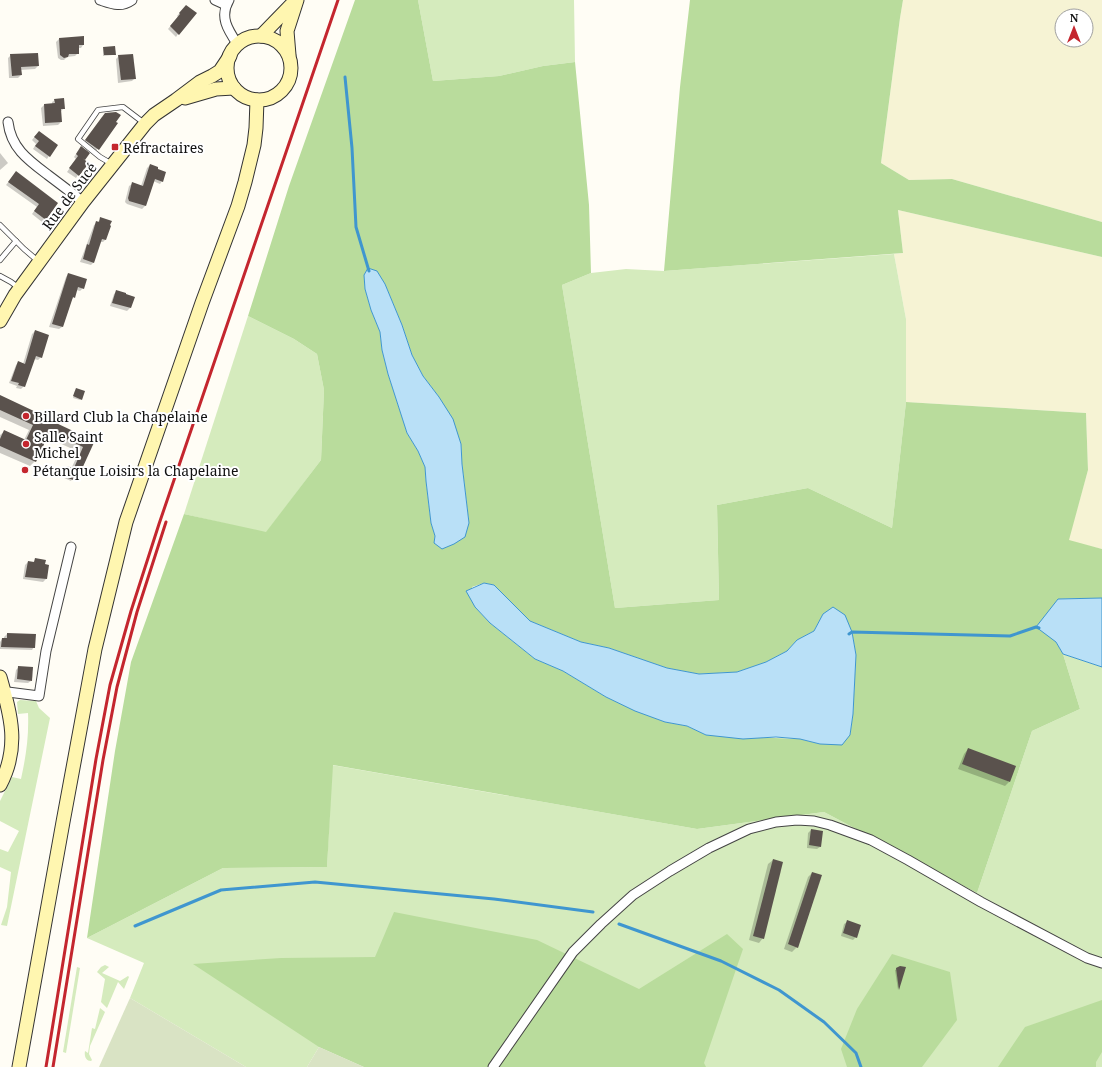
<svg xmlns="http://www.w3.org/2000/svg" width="1102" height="1067" font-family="'Noto Serif',serif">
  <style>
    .farmland { fill: #f6f3d4; fill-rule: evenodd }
    .green { fill: #d5ebbd }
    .forest { fill: #b9dc9c; fill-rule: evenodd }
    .cemetery { fill: #d9e3c4 }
    .water { fill: #b9e0f7; stroke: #3f96cf }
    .shadow { fill: #0003 }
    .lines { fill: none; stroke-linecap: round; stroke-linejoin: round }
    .stream { stroke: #3f96cf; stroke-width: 3 }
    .building { fill: #5a524d }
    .lane-casing { stroke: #444; stroke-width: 6 }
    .street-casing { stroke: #444; stroke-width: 11 }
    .secondary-casing { stroke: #333; stroke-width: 15 }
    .lane { stroke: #fff; stroke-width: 4.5 }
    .street { stroke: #fff; stroke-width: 9 }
    .secondary { stroke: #fff6b0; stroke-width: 13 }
    .rail { stroke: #c4262e; stroke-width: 3 }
    .poi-dot { fill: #c4262e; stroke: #fff; stroke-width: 1.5 }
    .labels { text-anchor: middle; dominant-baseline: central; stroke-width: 4; stroke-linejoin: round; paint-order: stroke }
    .poi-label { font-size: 14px; fill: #111; stroke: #fff; text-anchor: start }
    .street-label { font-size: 14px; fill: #111; stroke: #fff }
  </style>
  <rect width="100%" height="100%" fill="#fffdf5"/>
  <!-- farmland -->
  <g class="farmland">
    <path d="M903,0H1102V222L952,179L909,180L881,163L900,18ZM1062,16H1086V40H1062Z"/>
    <polygon points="898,210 1102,257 1102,549 1068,541 1088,470 1086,413 906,402 906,319 894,254 903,253"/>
  </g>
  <!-- green -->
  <g class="green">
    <polygon points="418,0 574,0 575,62 543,66 499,76 433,81"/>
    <polygon points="894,254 906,319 906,402 892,528 808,488 717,505 719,600 615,608 562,285 591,273 626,269 664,271"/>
    <polygon points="248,316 294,339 317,354 324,390 321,460 266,533 184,514"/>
    <polygon points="1063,654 1102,667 1102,1067 364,1067 319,1047 307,1067 246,1067 130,998 144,963 87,938 223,868 327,867 332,765 697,829 824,812 977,893 1032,731 1080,709"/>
    <path d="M20,700L36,701L39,708L50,718L7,926L1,925L7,907L11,872L0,867V849L8,852L19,831L0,821V801L12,777L21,779C26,756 29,737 28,713L18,714L17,702Z"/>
    <polygon points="105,965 109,967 102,973 120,981 128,976 129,977 124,989 118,982 107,1008 101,1002 105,979 97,972 101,967"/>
    <polygon points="77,967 80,968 66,1053 63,1052"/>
    <path d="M100,1008L105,1012L90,1046L89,1054L92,1060L91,1061C86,1061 84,1056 85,1051L88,1053L92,1028L95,1029Z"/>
  </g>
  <!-- forest -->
  <g class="forest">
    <path d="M355,0H418L433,81L499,76L543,66L575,62L589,205L591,273L562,285L615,608L719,600L717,505L808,488L892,528L906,402L1086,413L1088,470L1069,540L1102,549V598L1058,599L1056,642L1063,654L1080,709L1032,731L977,893L824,812L697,829L333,765L327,867L223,868L87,938L115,751L131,662L184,514L266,532L321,460L324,390L317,354L294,339L248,316L289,186ZM364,275L385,284L402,325L412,355L423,376L439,397L461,444L462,464L469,523L434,542L435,536L431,523L426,481L425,467L418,451L407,433L388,374L382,350L380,332L371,310L365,289ZM484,583L494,585L530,621L581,642L609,648L667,668L699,674L737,672L766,662L787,651L797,640L814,631L823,614L852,632L856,655L853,714L850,735L820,744L800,739L706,735L687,726L665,722L636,711L606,697L563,671L535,659L490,623L475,607L472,587Z"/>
    <polygon points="690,0 903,0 900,18 881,163 909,180 952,179 1102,222 1102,257 898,210 903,253 664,271 680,87"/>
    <polygon points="394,912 537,940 639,989 727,934 743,949 704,1063 706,1067 364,1067 319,1047 193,964 281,958 375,957"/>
    <polygon points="892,954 950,972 957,1020 922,1067 847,1067 841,1049 857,1009"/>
    <polygon points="1102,1000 1102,1052 1096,1062 1096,1067 998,1067 1025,1027"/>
  </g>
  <!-- cemetery -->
  <g class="cemetery">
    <polygon points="130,998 246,1067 99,1067"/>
    <polygon points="319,1047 364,1067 307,1067"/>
  </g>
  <!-- water -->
  <g class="water">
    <polygon points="368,268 377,271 385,284 402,325 412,355 423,376 439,397 453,419 461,444 462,464 469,523 465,537 454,544 442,549 434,543 435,536 431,523 426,481 425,467 418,451 407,433 388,374 382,350 380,332 371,310 365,289 364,275"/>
    <polygon points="484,583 494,585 530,621 581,642 609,648 667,668 699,674 737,672 766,662 787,651 797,640 814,631 823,614 833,607 845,615 852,632 856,655 853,714 850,735 842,745 820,744 800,739 776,737 743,739 706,735 687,726 665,722 635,711 606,697 563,671 535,659 490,623 475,607 466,591"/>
    <polygon points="1102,598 1102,667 1063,654 1056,642 1036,627 1058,599"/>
  </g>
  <!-- shadow -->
  <g class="shadow">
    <polygon points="183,9 178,34 176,37 168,29 178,17 177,16"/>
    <polygon points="59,39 83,45 81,48 78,48 78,53 75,56 67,57 64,60 61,60 58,58 56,42"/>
    <polygon points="104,48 115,54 113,55 103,56 103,49"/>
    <polygon points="11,55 38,66 35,69 20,70 21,75 18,78 9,78 8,58"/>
    <polygon points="119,56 134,79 132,81 118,83 116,59"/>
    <polygon points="55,100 64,108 61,111 61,122 58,125 43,126 41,108 44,105 52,105 52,102"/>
    <polygon points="102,117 117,124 95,152 83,143"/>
    <polygon points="36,135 49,156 47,159 33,149 36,144 32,140"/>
    <polygon points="78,151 88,153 83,160 78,175 76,178 67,172 76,159 74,157"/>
    <polygon points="0,153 8,163 0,170"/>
    <polygon points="150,165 162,181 160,184 153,181 145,206 142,209 127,204 125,202 129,186 132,184 141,186 147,168"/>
    <polygon points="14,175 57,203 42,222 32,214 37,207 6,185"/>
    <polygon points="101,219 106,239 103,242 100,242 93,263 91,265 80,262 94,225"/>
    <polygon points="68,274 83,288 80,291 76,290 74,297 71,300 62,327 59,329 49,327 66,277"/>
    <polygon points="117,291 125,295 130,308 127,311 110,306 114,294"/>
    <polygon points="35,331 41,357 38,360 34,359 24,386 21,389 16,388 17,386 9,383 16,365 19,362 23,364 32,334"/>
    <polygon points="75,391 81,399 80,400 73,398"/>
    <polygon points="0,397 86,438 90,434 80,471 75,476 74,475 71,481 62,477 67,467 71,469 79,452 46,437 35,461 30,466 0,453 0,435 5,431 24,440 29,430 0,417"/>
    <polygon points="36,560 46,579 43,582 23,579 25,565 28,562 32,563"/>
    <polygon points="7,634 34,647 32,650 0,649 0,642 2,639 4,639 4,637"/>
    <polygon points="19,667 31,681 28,683 14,682 16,670"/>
    <polygon points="968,749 1009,782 1005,786 958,769 964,754"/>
    <polygon points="811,830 820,847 817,849 807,848 808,833"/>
    <polygon points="773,860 763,938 759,943 749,940 768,864"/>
    <polygon points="812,873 797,947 792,952 784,949 808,877"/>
    <polygon points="847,922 856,937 853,940 841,936 844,924"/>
    <polygon points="905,968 898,990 895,970 897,969"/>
  </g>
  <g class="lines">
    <!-- stream -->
    <g class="stream">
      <polyline points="345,77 352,148 356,227 369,271"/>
      <polyline points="849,634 852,632 1010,636 1036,627 1039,628"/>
      <polyline points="619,924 721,961 779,990 824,1022 856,1053 861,1067"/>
      <polyline points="135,926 221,890 315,882 494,899 593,912"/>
    </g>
  </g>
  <!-- building -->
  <g class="building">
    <polygon points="186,5 197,13 179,35 170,26 180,14 179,13"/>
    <polygon points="84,36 84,45 79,45 79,54 69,54 68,57 64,58 60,55 59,38"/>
    <polygon points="115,46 116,55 104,55 103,47"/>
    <polygon points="38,53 39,66 21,67 22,75 12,76 10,54"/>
    <polygon points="133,54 136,79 121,80 118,55"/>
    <polygon points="64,98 65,109 61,109 62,122 45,123 44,104 55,103 54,99"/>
    <polygon points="116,112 121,115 116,122 118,123 99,150 85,140 105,113"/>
    <polygon points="39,131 58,145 50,157 35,146 39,141 34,137"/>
    <polygon points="81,146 90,153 85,160 82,158 89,163 79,176 69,168 78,156 76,154"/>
    <polygon points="150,164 158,167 158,169 166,172 163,182 155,179 146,206 129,201 128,198 132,182 143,186"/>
    <polygon points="16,171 58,203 46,220 34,211 39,204 8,182"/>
    <polygon points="100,217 112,221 110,225 111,226 106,240 102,239 94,263 83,259 87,244 89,245 96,221 99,222"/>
    <polygon points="68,273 87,279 84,289 78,287 75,298 73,297 63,327 52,324"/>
    <polygon points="116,290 126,293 126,294 135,297 131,308 112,303"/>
    <polygon points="35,330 49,335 42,358 36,356 25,387 18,385 19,383 11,381 18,361 25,364"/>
    <polygon points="76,388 85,391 82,400 73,396"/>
    <polygon points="0,395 55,421 54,422 88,438 90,433 97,436 81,471 74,468 83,447 50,431 36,462 0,446 0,439 4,430 26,440 33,425 0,410"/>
    <polygon points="67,466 77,470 73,480 63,476"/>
    <polygon points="35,558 46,560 45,564 49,565 47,579 25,577 28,561 34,562"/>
    <polygon points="7,633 36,634 35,648 1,647 2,638 7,638"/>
    <polygon points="18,666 33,667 32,681 17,679"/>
    <polygon points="968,748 1016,766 1010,782 962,764"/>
    <polygon points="811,829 823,831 821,847 809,845"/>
    <polygon points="773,859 783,862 764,939 753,936"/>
    <polygon points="812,872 822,875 798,948 788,944"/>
    <polygon points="847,920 861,925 857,938 843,933"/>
    <polygon points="900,966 906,967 899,990 896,968"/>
  </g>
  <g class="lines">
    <defs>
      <g id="lane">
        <polyline points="112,164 100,157 78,139 98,110 123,107 144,123"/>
        <polyline points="0,225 24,249 38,261"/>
        <polyline points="0,260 16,241"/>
        <polyline points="0,276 11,282 19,288"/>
      </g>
      <g id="street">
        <path d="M100,0C112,4 121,8 132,0"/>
        <polyline points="215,0 226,5"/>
        <path d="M229,0C219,17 228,30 238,45"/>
        <path d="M8,122C11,148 28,160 48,175C60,184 72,193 83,202"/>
        <polyline points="0,691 39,696 46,651 71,547"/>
        <polyline points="493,1067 573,952 601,924 633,895 670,871 709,848 749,829 776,822 797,820 814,821 830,825 871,840 908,860 981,902 1087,958 1102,963"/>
      </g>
      <g id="secondary">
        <circle cx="259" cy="68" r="32"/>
        <polyline points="261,36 295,1"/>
        <polyline points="289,55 287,31 297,0"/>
        <polyline points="185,98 216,89 234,88"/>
        <polyline points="0,321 15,295 83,202 145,124 154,115 176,100 200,82 212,76 220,71 230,56"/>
        <path d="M0,677C11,716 20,747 0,785"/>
        <polyline points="19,1067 63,822 95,649 126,522 202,303 238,206 245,182 254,145 256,128 257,100"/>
      </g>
    </defs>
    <!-- lane casing -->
    <use href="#lane" class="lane-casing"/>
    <!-- street casing -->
    <use href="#street" class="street-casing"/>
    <!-- secondary casing -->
    <use href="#secondary" class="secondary-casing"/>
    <!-- lane -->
    <use href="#lane" class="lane"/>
    <!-- street -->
    <use href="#street" class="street"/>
    <!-- secondary -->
    <use href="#secondary" class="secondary"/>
    <!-- rail -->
    <g class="rail">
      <polyline points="46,1067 96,759 110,685 131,611 159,524 338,0"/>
      <polyline points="53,1067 103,760 117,687 137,612 166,522"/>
    </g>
  </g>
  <!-- markers -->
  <g class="poi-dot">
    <rect x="111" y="143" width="8" height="8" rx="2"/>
    <circle cx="26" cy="416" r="4"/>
    <circle cx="26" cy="444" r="4"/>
    <circle cx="25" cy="470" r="4"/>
  </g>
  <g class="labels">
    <!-- poi labels -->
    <g class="poi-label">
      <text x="123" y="147">Réfractaires</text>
      <text x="34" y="416">Billard Club la Chapelaine</text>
      <text x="34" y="436">Salle Saint<tspan x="34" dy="16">Michel</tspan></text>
      <text x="33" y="470">Pétanque Loisirs la Chapelaine</text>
    </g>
    <!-- street labels -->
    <g class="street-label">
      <text transform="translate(69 196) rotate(-53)">Rue de Sucé</text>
    </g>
  </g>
  <!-- north arrow -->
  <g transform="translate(1074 28)"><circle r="19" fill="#ffffff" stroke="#a0a0a0"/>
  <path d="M0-3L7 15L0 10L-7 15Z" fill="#c4262e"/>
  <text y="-6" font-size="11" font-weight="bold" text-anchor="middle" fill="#111111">N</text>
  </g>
</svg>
